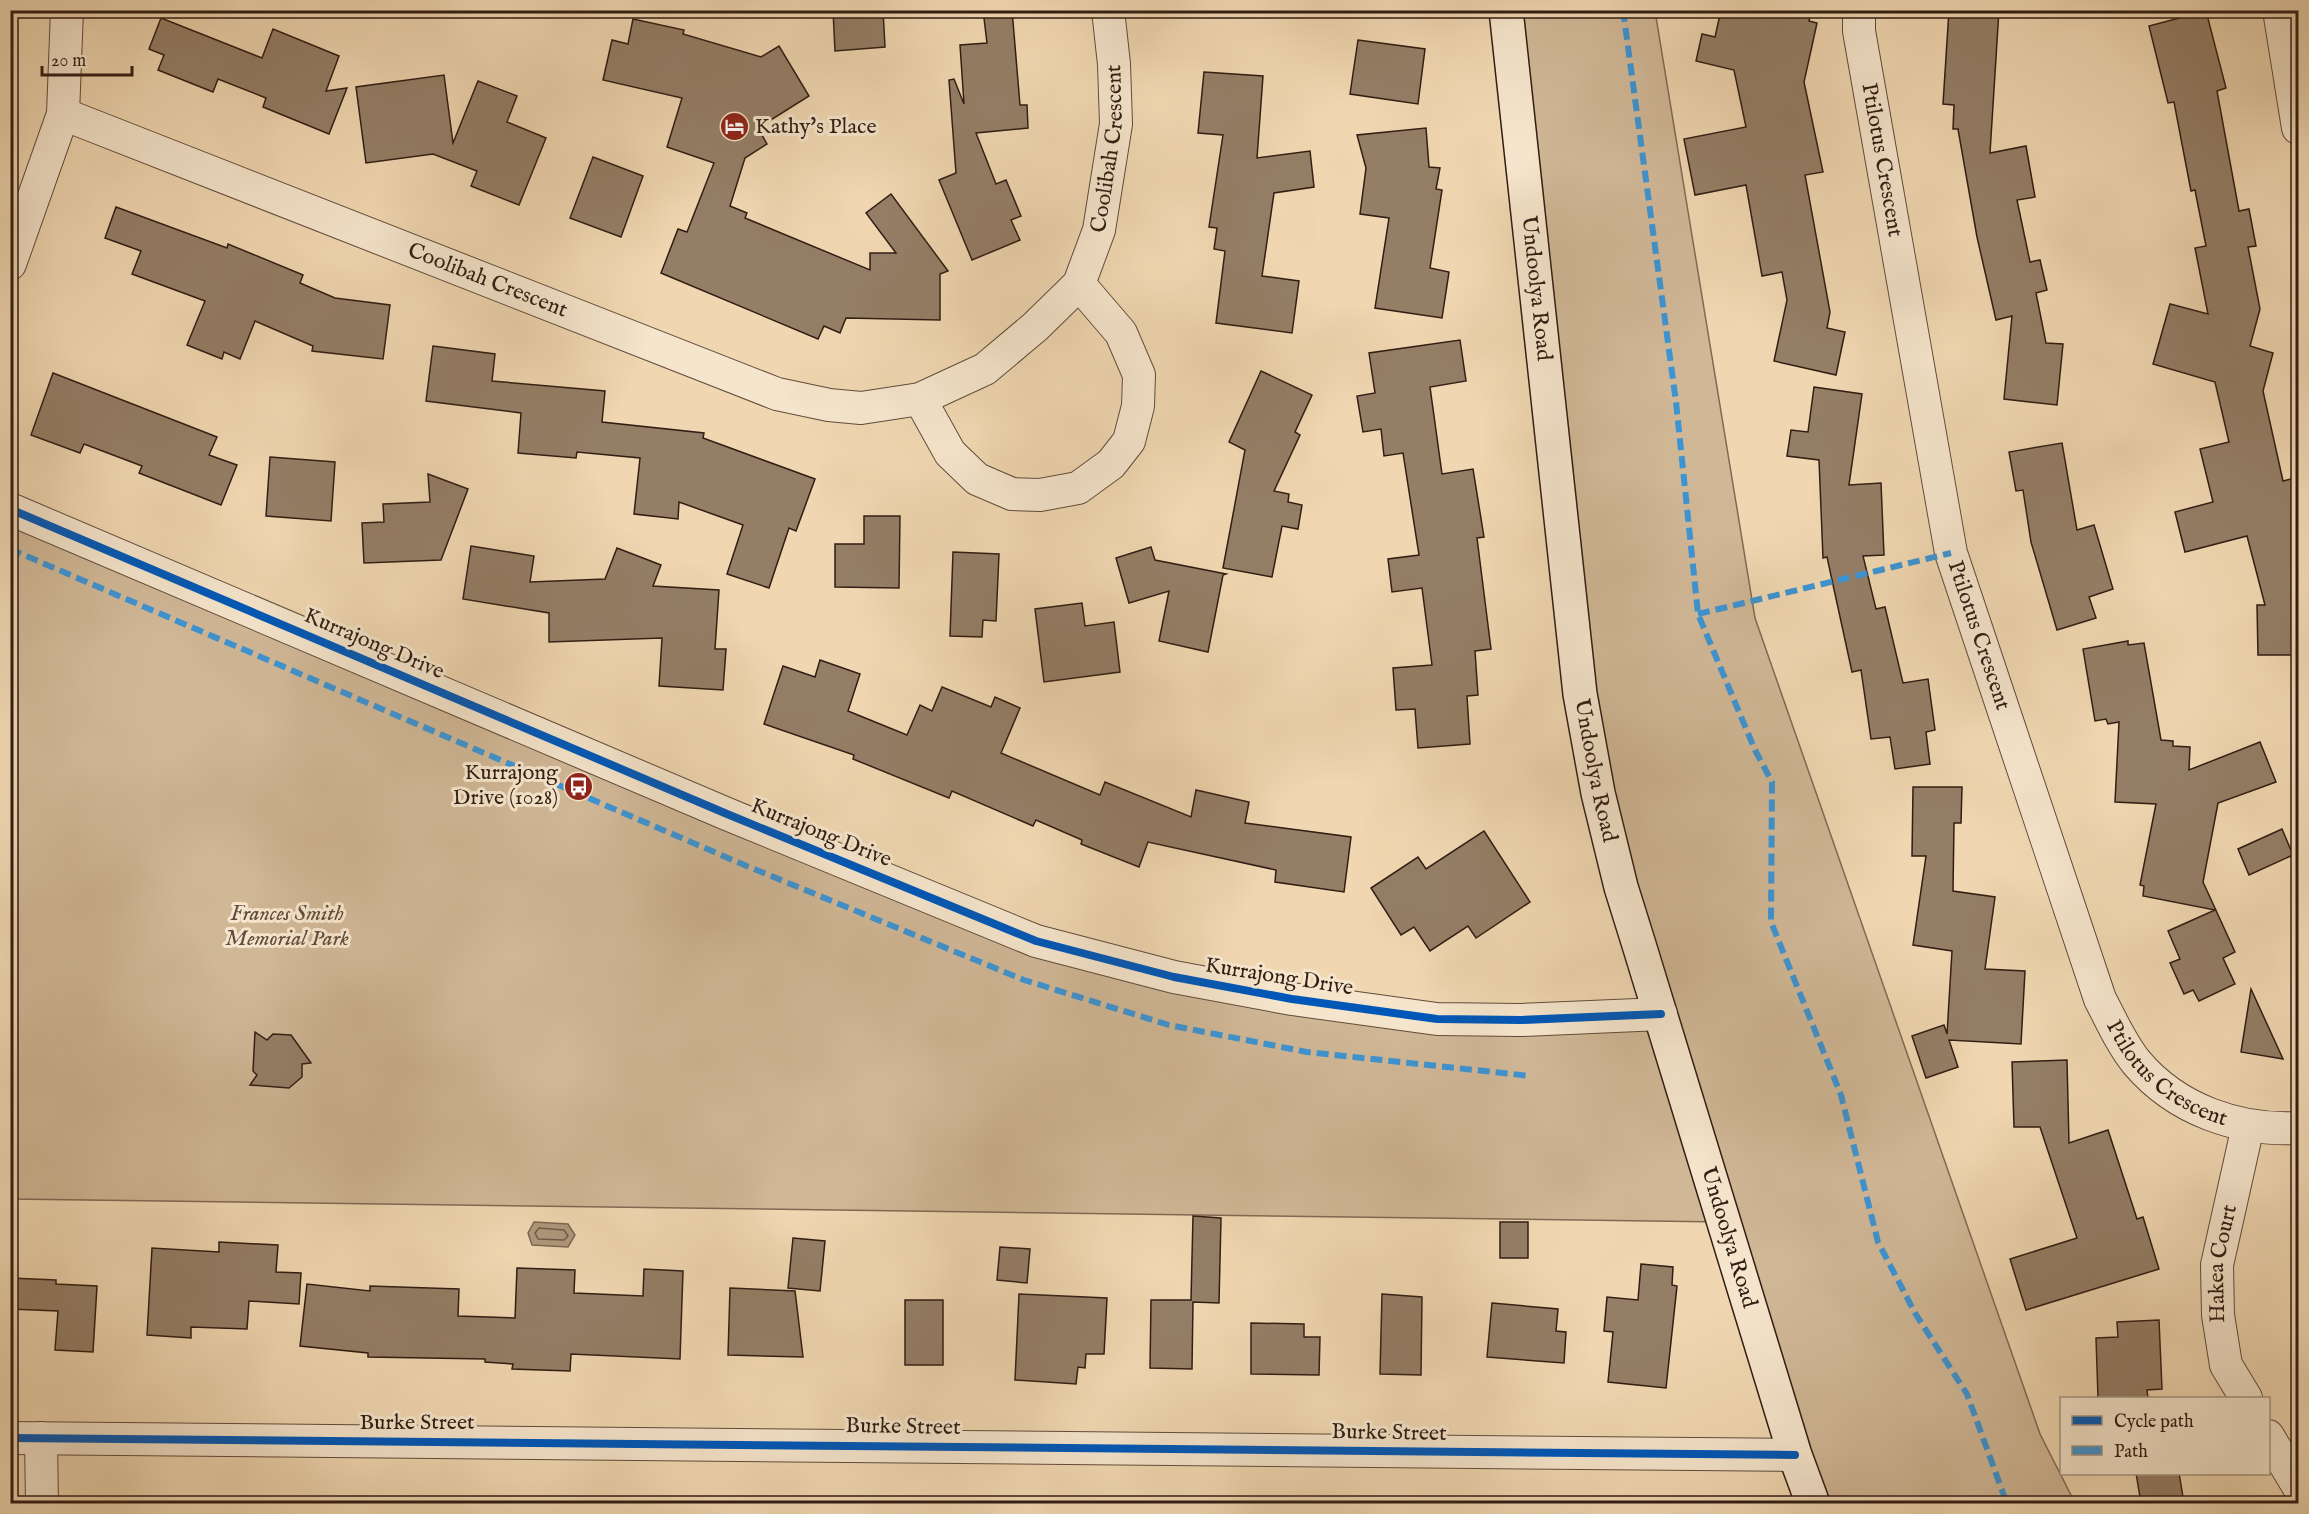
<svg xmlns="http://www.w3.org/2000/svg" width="2309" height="1514" font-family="'IM FELL English',serif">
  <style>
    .green { fill: #d0b796; stroke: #806a55; stroke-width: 1.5 }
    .water { fill: #af987c; stroke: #7d6752; stroke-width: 1.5 }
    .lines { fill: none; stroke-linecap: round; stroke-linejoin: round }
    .shore { stroke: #705a48; stroke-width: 1.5 }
    .building { fill: #947e66; stroke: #311d14; stroke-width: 1.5 }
    .street-casing { stroke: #614c3b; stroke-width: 34 }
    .secondary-casing { stroke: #311d14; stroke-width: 36 }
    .street { stroke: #f5e5cc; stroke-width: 32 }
    .secondary { stroke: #f5e5cc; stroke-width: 33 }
    .quiet { stroke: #3d94d3; stroke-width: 6; stroke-dasharray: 12 6; stroke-linecap: butt }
    .cycleway-casing { stroke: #f5e5cc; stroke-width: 11 }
    .cycleway { stroke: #0057b8; stroke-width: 8 }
    .labels { text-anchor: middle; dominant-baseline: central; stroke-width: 6; stroke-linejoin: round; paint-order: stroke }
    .poi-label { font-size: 22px; fill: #311d14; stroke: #f5e5cc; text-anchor: start }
    .street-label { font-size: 22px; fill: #311d14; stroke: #f5e5cc }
    .park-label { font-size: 22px; font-style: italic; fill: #614b3b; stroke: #f5e5cc }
  </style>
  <rect width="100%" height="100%" fill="#f0d7b1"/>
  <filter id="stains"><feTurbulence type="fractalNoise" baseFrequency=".00333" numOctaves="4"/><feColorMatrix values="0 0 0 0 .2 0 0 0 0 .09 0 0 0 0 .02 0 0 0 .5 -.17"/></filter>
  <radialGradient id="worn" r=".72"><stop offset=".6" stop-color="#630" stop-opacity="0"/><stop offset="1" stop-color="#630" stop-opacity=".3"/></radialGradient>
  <!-- green -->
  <polygon class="green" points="1506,11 1655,11 1755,618 2040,1434 2075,1503 1813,1503 1723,1222 11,1199 11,509 1036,941 1292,999 1661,1014 1621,887"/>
  <!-- water -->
  <polygon class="water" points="534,1222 568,1224 575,1235 568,1247 532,1245 528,1233"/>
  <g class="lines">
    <!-- shore -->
    <polygon class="shore" points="539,1228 564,1230 568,1236 564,1240 538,1239 535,1233"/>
  </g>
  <!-- building -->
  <g class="building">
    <polygon points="833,10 883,10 885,47 835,51"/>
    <polygon points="983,10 1012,10 1020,105 1027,105 1028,128 976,133 996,184 1006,180 1021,216 1011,220 1020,240 972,260 939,180 956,173 949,80 954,79 964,104 960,45 987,43"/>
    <polygon points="1721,10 1811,10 1809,21 1817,23 1804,82 1823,172 1805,175 1830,312 1827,328 1845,332 1836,375 1774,361 1787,300 1782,272 1762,276 1746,185 1695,195 1684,139 1746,127 1734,70 1696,61 1702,34 1715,37"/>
    <polygon points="1949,10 1999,10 1990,153 2026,146 2035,197 2017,200 2030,262 2040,260 2047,290 2036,293 2046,343 2063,344 2057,405 2004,399 2012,316 1996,320 1977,237 1958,129 1953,129 1954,105 1943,104"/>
    <polygon points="2206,11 2226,88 2217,91 2239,211 2249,209 2256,246 2248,247 2260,309 2250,346 2273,353 2263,391 2283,481 2298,477 2298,655 2258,655 2257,605 2265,605 2247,536 2185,552 2175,512 2213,502 2200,449 2229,442 2215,382 2153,364 2170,304 2208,314 2195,248 2206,246 2195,190 2191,191 2174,102 2168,103 2149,26"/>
    <polygon points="161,18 262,58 273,29 339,56 326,91 347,88 329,134 263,107 266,98 218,79 213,92 158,70 164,55 149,49"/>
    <polygon points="633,19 684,30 683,34 761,57 779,46 809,96 758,128 767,144 745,158 730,206 747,213 745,218 870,270 870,253 896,253 866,213 891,194 948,271 940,274 940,320 846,318 840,333 824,326 818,339 661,273 678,229 687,232 714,163 667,147 682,98 603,80 612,40 628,44"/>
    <polygon points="1358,40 1425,49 1418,104 1350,94"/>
    <polygon points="1204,72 1263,76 1257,158 1310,151 1314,187 1274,193 1262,276 1299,281 1292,333 1216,323 1225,251 1214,249 1217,228 1209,227 1223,135 1198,133"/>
    <polygon points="444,75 453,143 478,81 517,96 507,122 546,138 519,205 471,186 477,171 433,154 366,163 356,87"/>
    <polygon points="1426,128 1429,167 1440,168 1436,189 1442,190 1430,268 1449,272 1442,318 1375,308 1389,218 1360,214 1366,168 1357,135"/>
    <polygon points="593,157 643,176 621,237 570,218"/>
    <polygon points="116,207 227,248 228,244 303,275 300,283 335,298 390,305 383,359 312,351 313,346 255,321 240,359 224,352 222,359 187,345 205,301 132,274 141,251 105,238"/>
    <polygon points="1460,340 1466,381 1430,387 1442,474 1473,469 1484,537 1477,538 1491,649 1475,651 1478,695 1467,696 1470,744 1418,748 1415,709 1396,710 1393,668 1432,665 1422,588 1392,592 1388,559 1419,555 1403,453 1384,456 1381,429 1363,432 1357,396 1375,393 1369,353"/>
    <polygon points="433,346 495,354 492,381 605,391 602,422 704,433 703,438 815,479 796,531 789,528 769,588 727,574 743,525 679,502 678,519 634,514 640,458 577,452 576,458 518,453 521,413 426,401"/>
    <polygon points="1261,371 1312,395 1295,432 1300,435 1274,491 1289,494 1288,502 1302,505 1298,529 1282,526 1272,577 1223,568 1245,450 1229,442"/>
    <polygon points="53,373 217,437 209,455 237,465 221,505 139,473 142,466 84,444 80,453 31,435"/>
    <polygon points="1814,387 1862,394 1849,485 1881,483 1884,555 1863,556 1876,609 1885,607 1903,683 1928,679 1935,730 1926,732 1930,764 1895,769 1890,737 1871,739 1861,670 1852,672 1827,557 1823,558 1819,460 1787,456 1791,430 1808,432"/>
    <polygon points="2062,443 2077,530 2094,525 2113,589 2089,597 2096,618 2057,630 2031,542 2023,490 2016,491 2009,452"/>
    <polygon points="270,457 335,462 331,521 266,516"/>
    <polygon points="428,474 468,489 441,560 364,563 362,523 384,522 383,504 430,502"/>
    <polygon points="864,516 900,516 899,588 835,587 835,544 864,544"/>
    <polygon points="471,546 534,556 530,582 605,579 617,548 661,565 653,586 719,590 715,649 726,649 723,690 659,686 662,638 549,642 549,613 463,599"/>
    <polygon points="1151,547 1155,560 1226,574 1223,575 1208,652 1159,641 1169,591 1129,603 1116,558"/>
    <polygon points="953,552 999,554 996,621 983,620 982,637 950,636"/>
    <polygon points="1082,603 1085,626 1114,622 1120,672 1044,682 1035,609"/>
    <polygon points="2128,641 2128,645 2144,643 2161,740 2173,741 2173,746 2190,747 2189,770 2260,742 2276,782 2218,803 2203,882 2235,952 2223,958 2235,984 2199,1001 2193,990 2184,994 2170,963 2180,959 2168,931 2215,910 2143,896 2144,886 2140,885 2156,804 2115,802 2119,722 2108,724 2106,719 2095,721 2083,649"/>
    <polygon points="820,660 860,674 848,711 907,735 920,705 932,711 942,687 991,707 995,697 1020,708 1001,753 1100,795 1105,782 1191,817 1196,790 1249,802 1245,823 1351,837 1344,892 1275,882 1276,870 1148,842 1139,867 1081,844 1082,840 1036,820 1033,826 952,791 949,798 853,759 854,755 764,724 783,666 815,677"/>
    <polygon points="1913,787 1962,787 1961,823 1954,823 1953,891 1995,897 1985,969 2025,971 2021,1044 1949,1040 1958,1067 1926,1078 1912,1036 1944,1025 1947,1034 1952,951 1913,945 1926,856 1912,856"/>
    <polygon points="2282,829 2293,855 2249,875 2238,849"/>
    <polygon points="1484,831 1530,902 1476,938 1468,926 1430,951 1414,927 1401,935 1371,888 1418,857 1426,869"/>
    <polygon points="2251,989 2283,1059 2241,1052"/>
    <polygon points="255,1032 267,1040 273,1034 291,1035 311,1063 302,1064 302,1077 289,1088 250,1085 257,1075 253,1071"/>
    <polygon points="2067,1060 2069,1143 2108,1130 2137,1219 2143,1217 2159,1269 2026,1310 2010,1259 2077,1238 2040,1127 2014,1127 2012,1062"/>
    <polygon points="1193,1216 1221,1218 1219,1303 1193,1302 1192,1369 1150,1368 1151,1300 1191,1300"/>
    <rect x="1500" y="1222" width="28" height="36"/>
    <polygon points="793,1238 825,1241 820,1291 788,1288"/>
    <polygon points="219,1242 278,1245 276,1272 301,1273 299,1304 249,1301 247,1329 191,1327 191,1338 147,1335 152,1248 219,1252"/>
    <polygon points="1000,1247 1030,1249 1027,1283 997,1280"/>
    <polygon points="1641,1264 1673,1267 1672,1285 1677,1286 1666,1388 1608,1382 1613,1332 1604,1331 1607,1297 1638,1300"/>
    <polygon points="517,1268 575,1270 574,1293 643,1296 644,1269 683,1271 680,1359 571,1354 570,1371 512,1369 513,1364 485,1362 485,1359 368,1357 368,1353 300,1346 307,1284 370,1291 370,1286 459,1289 458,1316 515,1318"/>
    <polygon points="10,1278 56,1280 56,1284 97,1286 93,1352 55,1350 58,1311 10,1309"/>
    <polygon points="730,1288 795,1291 803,1357 728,1355"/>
    <polygon points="1019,1294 1107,1298 1104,1354 1086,1354 1085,1368 1078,1367 1076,1384 1015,1380"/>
    <polygon points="1382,1294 1422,1297 1421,1375 1380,1374"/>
    <rect x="905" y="1300" width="38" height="65"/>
    <polygon points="1492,1303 1558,1309 1556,1331 1566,1332 1564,1363 1487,1357"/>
    <polygon points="2159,1320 2162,1389 2147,1390 2148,1398 2098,1398 2096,1338 2118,1337 2117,1322"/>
    <polygon points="1251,1323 1304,1324 1304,1337 1320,1337 1319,1375 1251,1374"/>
    <polygon points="2136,1473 2179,1473 2184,1503 2141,1503"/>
  </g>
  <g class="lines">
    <defs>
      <g id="street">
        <path id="s1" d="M1859,10V31L1951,553L2100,999C2111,1020 2122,1045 2137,1063C2177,1110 2238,1131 2298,1128"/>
        <polyline points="2279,10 2298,128"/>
        <path id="s2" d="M63,114L777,394L829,405L861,408L920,399L985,369L1035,327L1079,284L1099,230L1116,124L1114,64L1108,10"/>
        <polyline points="10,264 63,114 67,10"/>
        <polyline points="920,399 950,453 977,479 1012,494 1040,495 1078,488 1111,464 1129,441 1138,406 1139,375 1121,333 1079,284"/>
        <polyline points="10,509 727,814 1036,941 1174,977 1292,999 1437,1019 1521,1020 1661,1014"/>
        <path id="s3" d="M2246,1398L2226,1365L2218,1315L2217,1265L2248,1126"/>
        <polyline points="2268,1436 2298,1486"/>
        <polyline points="10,1438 1795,1455"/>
        <polyline points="41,1438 42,1504"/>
      </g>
      <g id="secondary">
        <path id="s4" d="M1506,10L1580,694L1598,793L1621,887L1640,948L1795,1455L1813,1504"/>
      </g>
    </defs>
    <!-- street casing -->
    <use href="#street" class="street-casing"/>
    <!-- secondary casing -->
    <use href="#secondary" class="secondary-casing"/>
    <!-- street -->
    <use href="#street" class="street"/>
    <!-- secondary -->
    <use href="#secondary" class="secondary"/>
    <!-- quiet -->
    <g class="quiet">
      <polyline points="1623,10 1676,402 1698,614 1755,750 1772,782 1771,922 1841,1095 1878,1242 1915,1313 1967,1394 2007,1504"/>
      <polyline points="10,549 742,864 1024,980 1169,1025 1307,1052 1531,1076"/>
      <polyline points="1698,614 1951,553"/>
    </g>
    <defs>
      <g id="cycleway">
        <polyline points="10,509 727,814 1036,941 1174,977 1292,999 1437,1019 1521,1020 1661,1014"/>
        <polyline points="10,1438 1795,1455"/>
      </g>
    </defs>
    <!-- cycleway casing -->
    <use href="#cycleway" class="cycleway-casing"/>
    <!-- cycleway -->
    <use href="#cycleway" class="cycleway"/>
  </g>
  <!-- icons -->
  <defs>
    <symbol id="hotel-disc" viewBox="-11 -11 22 22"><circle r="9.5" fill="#8f2418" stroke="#f5e5cc"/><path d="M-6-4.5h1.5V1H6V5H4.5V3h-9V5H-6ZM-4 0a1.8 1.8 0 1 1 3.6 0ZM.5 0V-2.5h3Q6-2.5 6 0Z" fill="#fff"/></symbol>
    <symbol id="bus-disc" viewBox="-11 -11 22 22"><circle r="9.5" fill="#8f2418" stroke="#f5e5cc"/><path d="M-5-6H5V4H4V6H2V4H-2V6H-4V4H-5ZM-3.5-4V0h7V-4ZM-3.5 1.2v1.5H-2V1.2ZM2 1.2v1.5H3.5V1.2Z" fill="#fff"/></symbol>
  </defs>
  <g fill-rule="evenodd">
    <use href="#hotel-disc" x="718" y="110" width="33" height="33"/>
    <use href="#bus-disc" x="562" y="770" width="33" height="33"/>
  </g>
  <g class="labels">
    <!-- poi labels -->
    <g class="poi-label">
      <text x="755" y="127">Kathy's Place</text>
      <text x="558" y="773" text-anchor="end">Kurrajong<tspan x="558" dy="25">Drive (1028)</tspan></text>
    </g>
    <!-- street labels -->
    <g class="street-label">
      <text stroke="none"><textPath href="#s2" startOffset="1250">Coolibah Crescent</textPath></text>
      <text stroke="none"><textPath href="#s1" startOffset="152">Ptilotus Crescent</textPath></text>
      <text stroke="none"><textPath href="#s2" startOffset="456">Coolibah Crescent</textPath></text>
      <text stroke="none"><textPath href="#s4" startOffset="280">Undoolya Road</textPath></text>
      <text stroke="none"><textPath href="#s1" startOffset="638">Ptilotus Crescent</textPath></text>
      <text transform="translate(374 644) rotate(23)">Kurrajong Drive</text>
      <text stroke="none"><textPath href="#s4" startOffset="766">Undoolya Road</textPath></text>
      <text transform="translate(821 833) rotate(22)">Kurrajong Drive</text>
      <text transform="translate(1279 977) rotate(9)">Kurrajong Drive</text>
      <text stroke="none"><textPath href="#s1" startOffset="1125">Ptilotus Crescent</textPath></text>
      <text stroke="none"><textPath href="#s4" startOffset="1252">Undoolya Road</textPath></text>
      <text stroke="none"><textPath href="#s3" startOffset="141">Hakea Court</textPath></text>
      <text x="417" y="1423">Burke Street</text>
      <text transform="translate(903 1427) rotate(1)">Burke Street</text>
      <text transform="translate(1389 1433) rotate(1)">Burke Street</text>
    </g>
    <!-- park labels -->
    <g class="park-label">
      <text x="287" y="914">Frances Smith<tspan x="287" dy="25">Memorial Park</tspan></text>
    </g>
  </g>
  <!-- margin -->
  <rect width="2309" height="1514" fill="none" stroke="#f0d7b1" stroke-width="36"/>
  <rect x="12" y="12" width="2285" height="1490" fill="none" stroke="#311d14" stroke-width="3"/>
  <rect x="18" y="18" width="2273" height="1478" fill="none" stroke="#311d14" stroke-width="1.5"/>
  <!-- legend -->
  <rect x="2060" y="1397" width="210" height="78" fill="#f5e5cc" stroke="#a79582" stroke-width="1.5"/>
  <rect x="2072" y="1416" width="30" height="9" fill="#0057b8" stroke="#a79582" stroke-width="1.5"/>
  <text x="2114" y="1427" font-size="18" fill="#311d14">Cycle path</text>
  <rect x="2072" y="1446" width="30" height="9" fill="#3d94d3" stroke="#a79582" stroke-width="1.5"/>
  <text x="2114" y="1457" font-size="18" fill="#311d14">Path</text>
  <!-- scale -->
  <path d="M42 66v9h90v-9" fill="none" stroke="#311d14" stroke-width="3"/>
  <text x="51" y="66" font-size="18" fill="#311d14" stroke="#f5e5cc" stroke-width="4.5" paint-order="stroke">20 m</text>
  <rect width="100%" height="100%" filter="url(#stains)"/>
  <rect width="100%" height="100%" fill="url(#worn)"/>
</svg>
